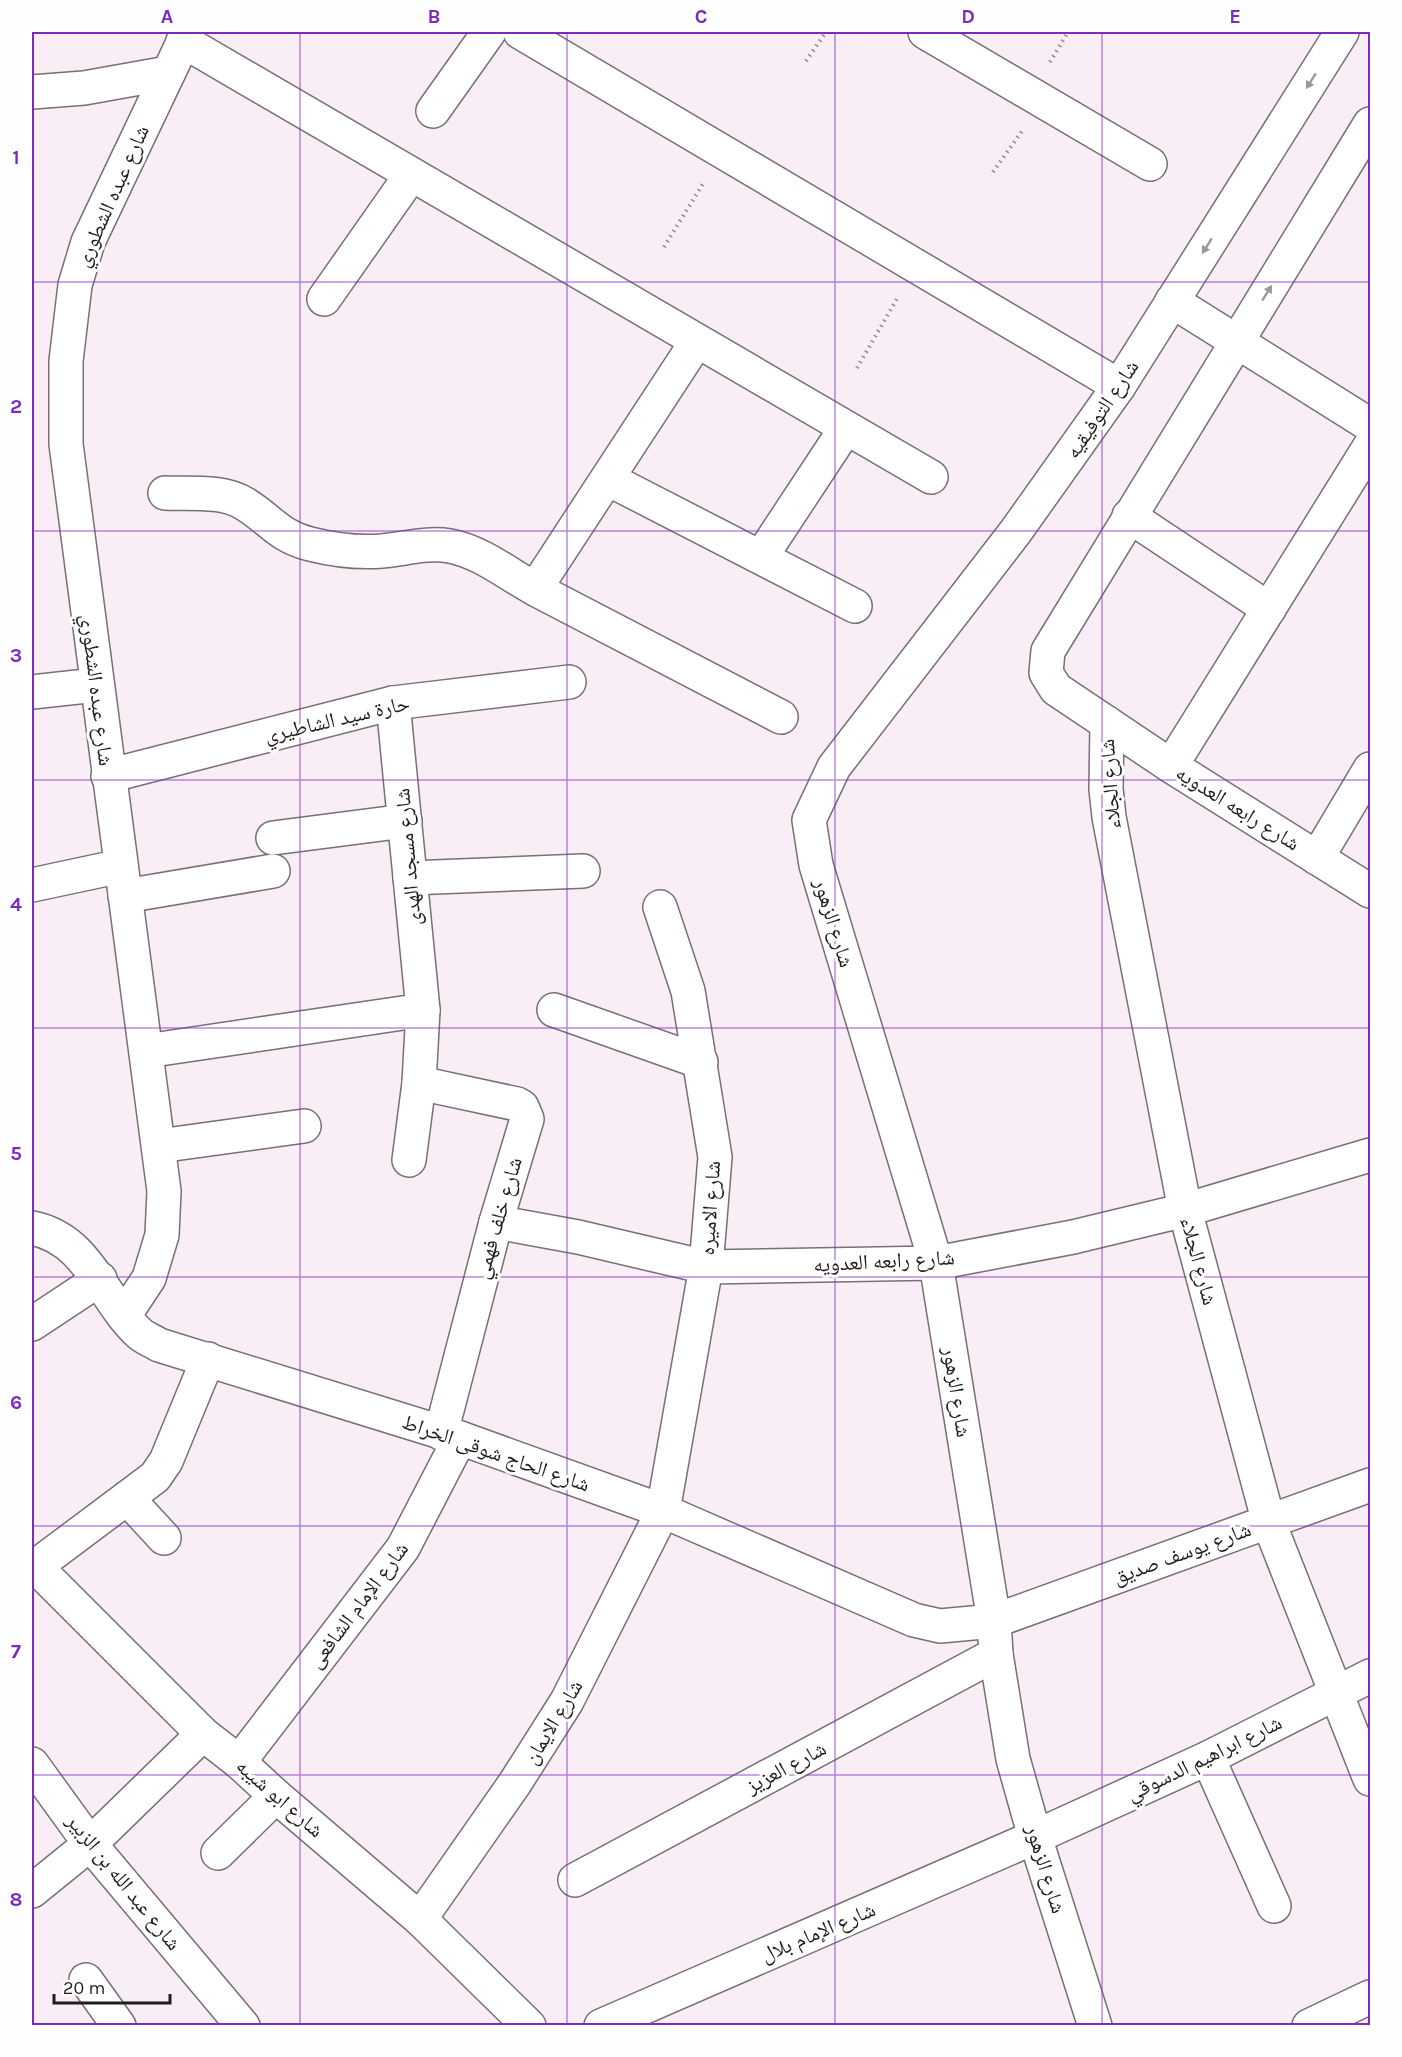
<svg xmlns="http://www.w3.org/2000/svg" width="1402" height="2057" font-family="Karla,'Noto Naskh Arabic',sans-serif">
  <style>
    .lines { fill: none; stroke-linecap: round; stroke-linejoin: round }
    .minor-casing { stroke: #796f76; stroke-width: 36 }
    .path { stroke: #92898f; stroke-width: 4; stroke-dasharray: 1.5 4.5; stroke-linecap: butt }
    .minor { stroke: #fff; stroke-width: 33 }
    .oneway { fill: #9b999a }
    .grid { fill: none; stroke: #7b2cbf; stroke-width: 1.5; stroke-opacity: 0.55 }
    .labels { text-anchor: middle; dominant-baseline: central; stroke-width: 6; stroke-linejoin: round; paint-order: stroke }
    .street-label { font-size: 21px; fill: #211c1f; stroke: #fefefe }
    .neatline { fill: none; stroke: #7b2cbf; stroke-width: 2 }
    .grid-label { font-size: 20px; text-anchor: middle; font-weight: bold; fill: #7b2cbf }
  </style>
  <rect width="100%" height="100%" fill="#f9edf6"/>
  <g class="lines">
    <defs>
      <g id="minor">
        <polyline points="520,32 1119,386"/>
        <polyline points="925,32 1150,164"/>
        <polyline points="183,41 931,477"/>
        <polyline points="32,92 84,88 168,73"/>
        <polyline points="433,111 489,32"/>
        <polyline points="1370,124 1048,651 1046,673 1056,689 1171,766 1370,891"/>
        <polyline points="324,299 411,175"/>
        <polyline points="1172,301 1370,425"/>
        <polyline points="608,479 855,606"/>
        <path d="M165,493C190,494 223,490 245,504C270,519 278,536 310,544C334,550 358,553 382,551C405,549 427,542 450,546C482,552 510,576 539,591C619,633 700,675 781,717"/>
        <polyline points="1129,516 1269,609"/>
        <polyline points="761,557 846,428"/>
        <polyline points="535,589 697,341"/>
        <polyline points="32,692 96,685"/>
        <polyline points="393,703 423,1010 419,1083 409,1160"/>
        <polyline points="1107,723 1106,789 1109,817 1185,1210 1269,1523 1370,1779"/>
        <polyline points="1171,766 1370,446"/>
        <polyline points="108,776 393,703 569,682"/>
        <polyline points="273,838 405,821"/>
        <polyline points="1317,858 1370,769"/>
        <polyline points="410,878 583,871"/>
        <polyline points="32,885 121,866"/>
        <polyline points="125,896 273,871"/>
        <polyline points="554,1010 701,1062"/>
        <polyline points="146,1051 423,1010"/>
        <polyline points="419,1083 517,1104 522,1107 527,1119 496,1222 441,1433"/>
        <polyline points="159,1146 304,1126"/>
        <polyline points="496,1222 578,1237 706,1267 936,1263 1073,1237 1185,1210 1370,1155"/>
        <path d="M32,1228C89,1239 102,1299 139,1333C144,1338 153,1341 159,1345L460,1438L663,1511L914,1620L940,1626L994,1621L1370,1485"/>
        <polyline points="124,1316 149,1278 162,1235 164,1191 66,444 66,361 75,285 88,242 188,32"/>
        <polyline points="32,1324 100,1279"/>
        <polyline points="127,1498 164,1538"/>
        <polyline points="35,1566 203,1734 239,1762 276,1796 420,1919 529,2026"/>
        <polyline points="32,1569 155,1477 166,1461 208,1359"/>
        <polyline points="1208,1758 1274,1906"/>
        <polyline points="239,1762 403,1548 460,1438"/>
        <polyline points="32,1764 90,1844 243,2026"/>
        <polyline points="218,1853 276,1796"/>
        <polyline points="575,1880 996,1654"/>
        <polyline points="32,1891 90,1844 203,1734"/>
        <polyline points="420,1919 515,1783 567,1701 663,1511 706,1267 715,1157 688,991 660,907"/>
        <polyline points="86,1980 119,2026"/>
        <polyline points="601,2026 1035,1837 1208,1758 1370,1676"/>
        <polyline points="1095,2026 1035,1837 1013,1759 996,1654 994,1621 936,1263 816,865 809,820 834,767 1016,531 1119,386 1342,32"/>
        <polyline points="1309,2026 1370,1997"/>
      </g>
    </defs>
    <!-- minor casing -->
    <use href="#minor" class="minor-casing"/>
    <!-- path -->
    <g class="path">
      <polyline points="806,61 826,32"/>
      <polyline points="1050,62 1068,32"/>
      <polyline points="993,172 1022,131"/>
      <polyline points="664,247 704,182"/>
      <polyline points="857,368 898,297"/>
    </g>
    <!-- minor -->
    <use href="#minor" class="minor"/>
  </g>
  <!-- one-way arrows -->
  <defs><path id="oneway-solid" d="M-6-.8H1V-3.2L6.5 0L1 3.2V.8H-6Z" transform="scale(1.5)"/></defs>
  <g class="oneway">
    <use href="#oneway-solid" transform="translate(1311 81) rotate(122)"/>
    <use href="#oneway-solid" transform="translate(1207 246) rotate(122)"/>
    <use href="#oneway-solid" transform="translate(1267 293) rotate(-58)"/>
  </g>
  <!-- grid -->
  <path class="grid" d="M300,32V2026M567,32V2026M835,32V2026M1102,32V2026M32,282H1370M32,531H1370M32,780H1370M32,1028H1370M32,1277H1370M32,1526H1370M32,1775H1370"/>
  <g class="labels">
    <!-- street labels -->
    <g class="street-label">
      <text transform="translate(112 196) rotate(-66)">شارع عبده الشطوري</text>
      <text transform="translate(1102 409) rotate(-56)">شارع التوفيقيه</text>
      <text transform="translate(97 690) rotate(83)">شارع عبده الشطوري</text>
      <text transform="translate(337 719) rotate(-13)">حارة سيد الشاطيري</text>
      <text transform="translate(1110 784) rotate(-94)">شارع الجلاء</text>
      <text transform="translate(1238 808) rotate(32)">شارع رابعه العدويه</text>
      <text transform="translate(408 857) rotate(-95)">شارع مسجد الهدى</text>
      <text transform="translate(834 923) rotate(73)">شارع الزهور</text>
      <text transform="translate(710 1208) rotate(-86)">شارع الاميره</text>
      <text transform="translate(498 1218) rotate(-74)">شارع خلف فهمي</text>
      <text transform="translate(884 1261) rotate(-3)">شارع رابعه العدويه</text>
      <text transform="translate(1199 1261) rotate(75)">شارع الجلاء</text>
      <text transform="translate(957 1392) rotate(81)">شارع الزهور</text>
      <text transform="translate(496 1453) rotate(19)">شارع الحاج شوقى الخراط</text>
      <text transform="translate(1182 1553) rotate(-20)">شارع يوسف صديق</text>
      <text transform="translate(358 1605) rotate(-53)">شارع الإمام الشافعى</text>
      <text transform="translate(553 1722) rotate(-59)">شارع الايمان</text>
      <text transform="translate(1204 1758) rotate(-26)">شارع ابراهيم الدسوقي</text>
      <text transform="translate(786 1767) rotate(-28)">شارع العزيز</text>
      <text transform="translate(280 1798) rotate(41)">شارع ابو شيبه</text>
      <text transform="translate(1046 1869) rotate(73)">شارع الزهور</text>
      <text transform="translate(124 1882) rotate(51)">شارع عبد الله بن الزبير</text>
      <text transform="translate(818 1932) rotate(-23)">شارع الإمام بلال</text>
    </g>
  </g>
  <!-- border -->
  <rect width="1402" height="2057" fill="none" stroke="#fefefe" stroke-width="66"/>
  <!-- scale -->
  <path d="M54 1994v9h116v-9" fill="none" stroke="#211c1f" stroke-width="3"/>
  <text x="63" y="1994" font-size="18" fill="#211c1f" stroke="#fefefe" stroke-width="4.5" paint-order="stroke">20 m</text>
  <rect x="33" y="33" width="1336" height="1991" class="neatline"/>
  <g class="grid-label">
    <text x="167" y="23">A</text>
    <text x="434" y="23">B</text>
    <text x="701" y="23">C</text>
    <text x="968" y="23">D</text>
    <text x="1235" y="23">E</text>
    <text x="16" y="164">1</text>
    <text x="16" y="413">2</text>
    <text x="16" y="662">3</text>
    <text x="16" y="911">4</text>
    <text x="16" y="1160">5</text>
    <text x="16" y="1409">6</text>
    <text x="16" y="1658">7</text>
    <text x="16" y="1906">8</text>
  </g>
</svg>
